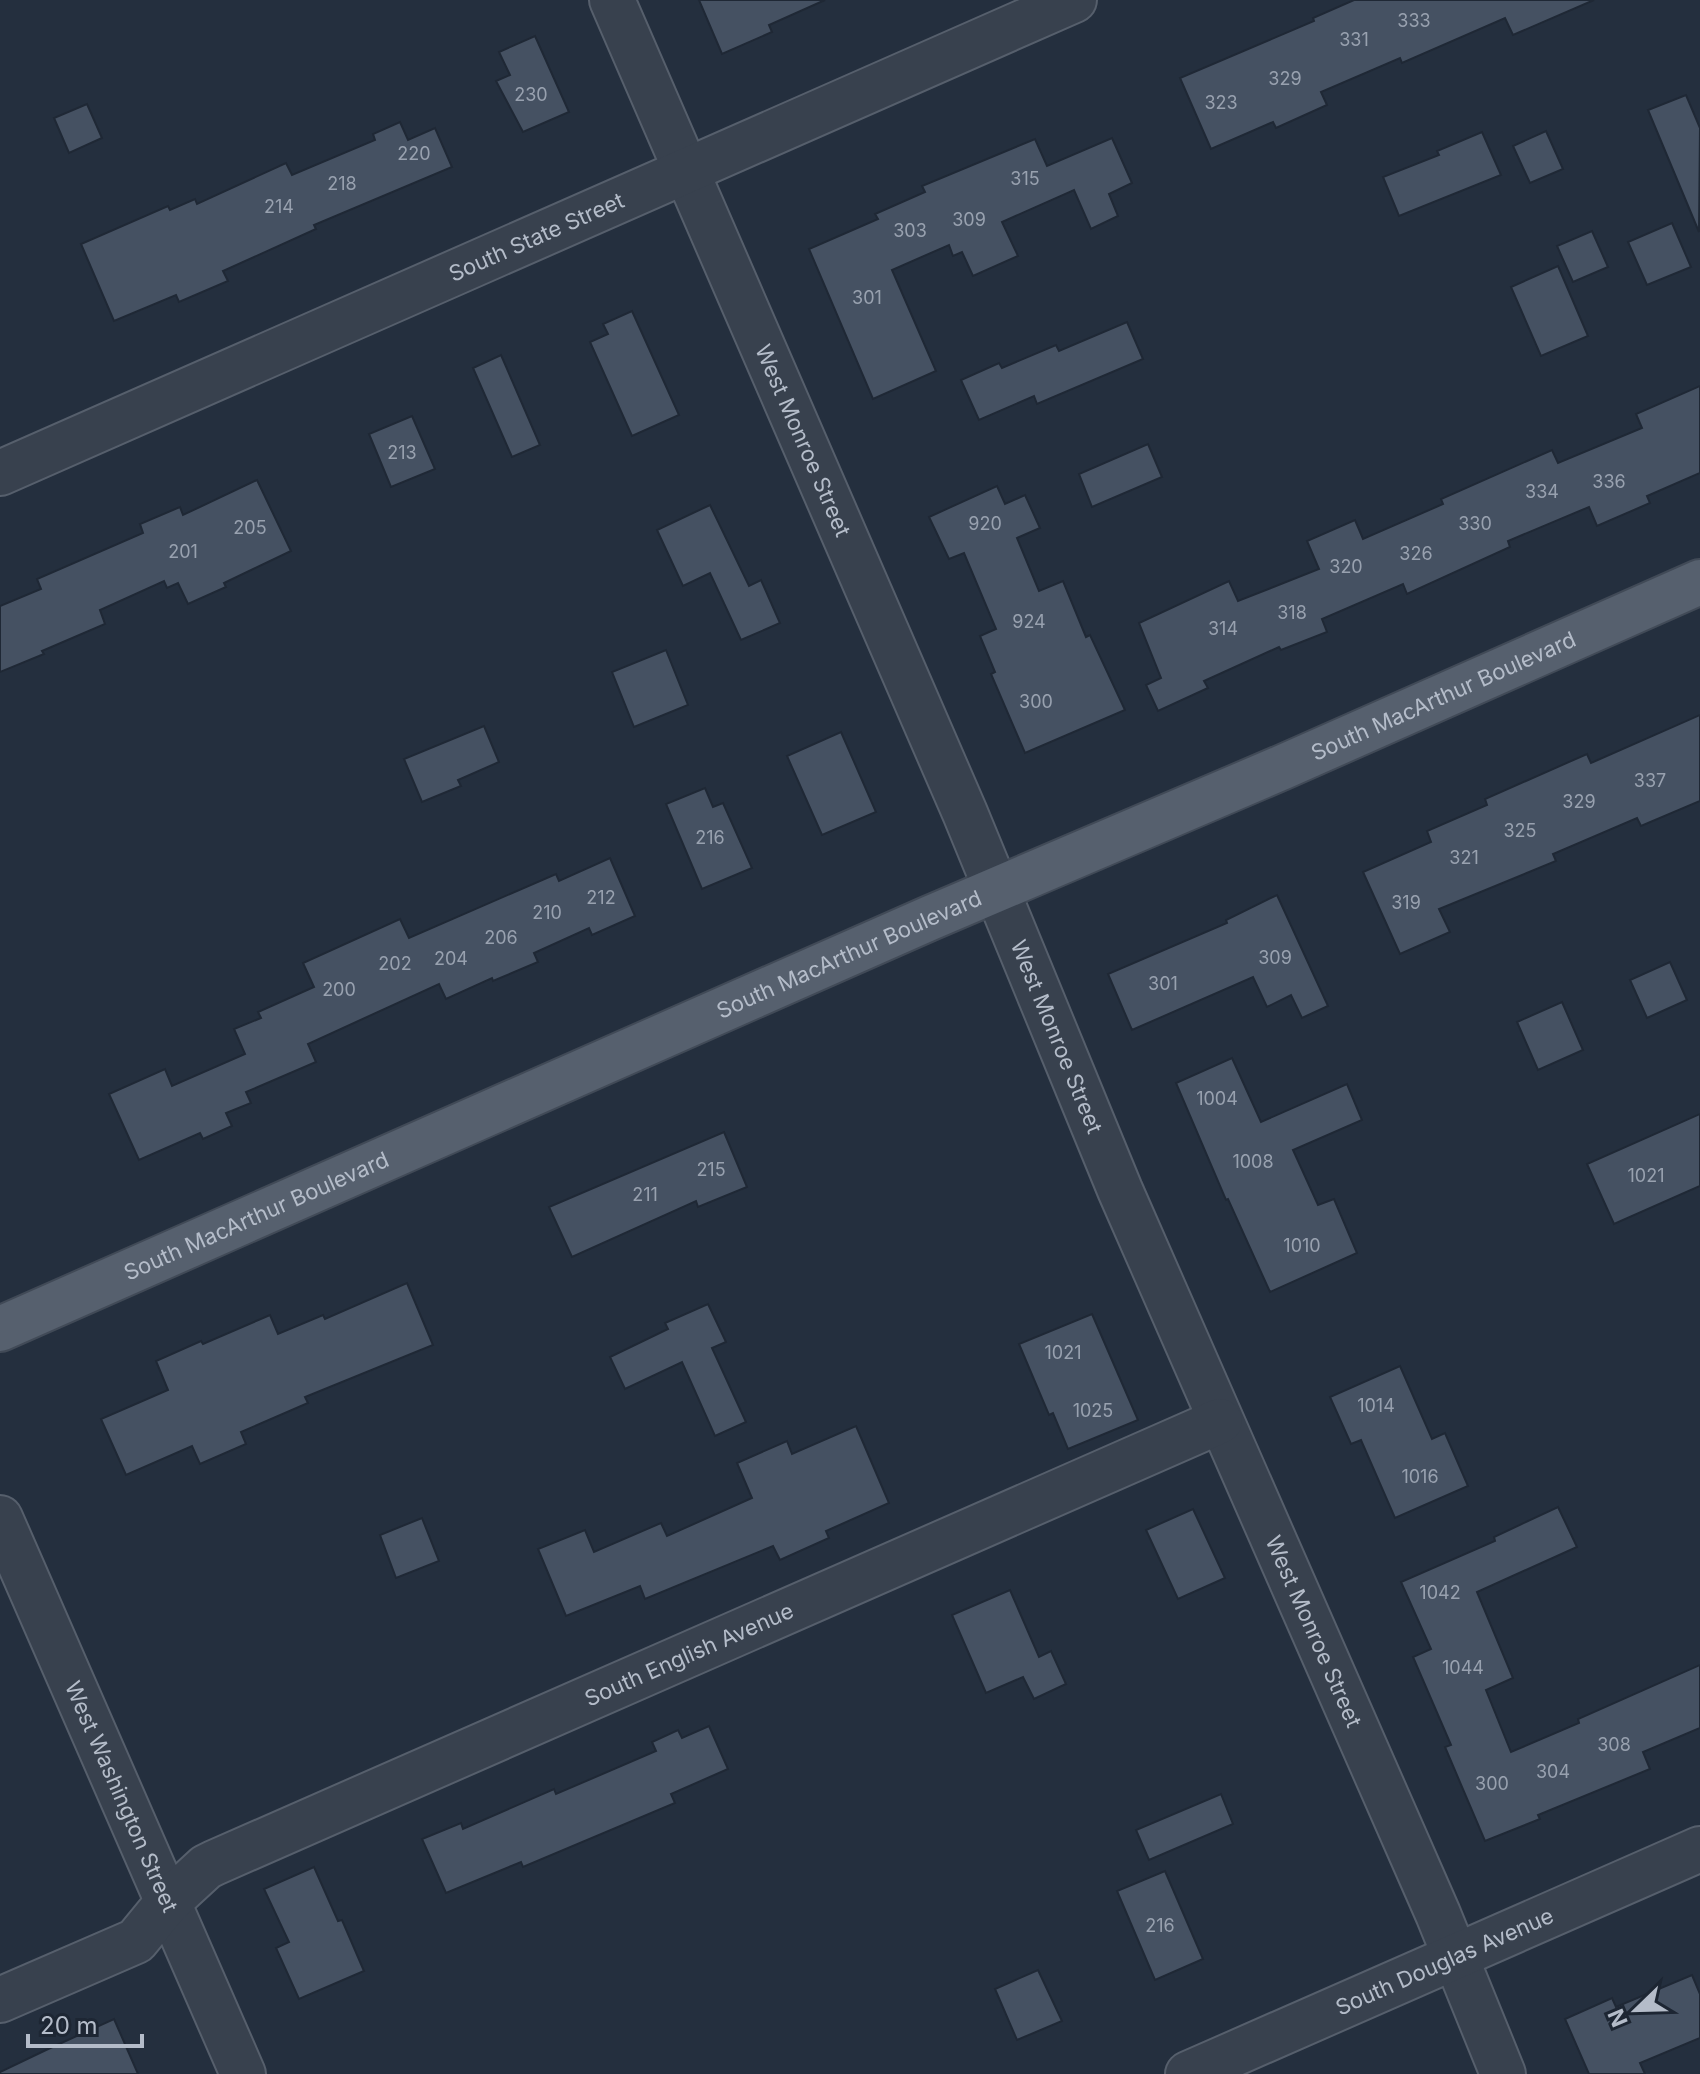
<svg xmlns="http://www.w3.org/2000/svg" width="1700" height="2074" font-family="Inter,sans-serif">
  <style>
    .building { fill: #455162; stroke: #1f2835; stroke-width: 2 }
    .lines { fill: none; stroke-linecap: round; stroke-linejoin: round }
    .minor-casing { stroke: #565f6c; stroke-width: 48 }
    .major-casing { stroke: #414a57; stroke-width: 48 }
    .minor { stroke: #38414e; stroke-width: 44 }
    .major { stroke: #56606e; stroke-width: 44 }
    .labels { text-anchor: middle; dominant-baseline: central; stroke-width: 6; stroke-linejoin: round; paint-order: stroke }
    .number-label { font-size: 18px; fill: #98a1af }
    .street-label { font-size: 22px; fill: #b4bcc9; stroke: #1d2633 }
  </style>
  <rect width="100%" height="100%" fill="#242f3e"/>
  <!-- building -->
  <g class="building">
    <polygon points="699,0 825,0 769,25 772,32 722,54"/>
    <polygon points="1354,0 1594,0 1513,35 1505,18 1402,63 1400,58 1321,92 1327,105 1276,128 1273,122 1211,149 1180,78 1314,21 1313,18"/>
    <polygon points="535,36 569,112 523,132 496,81 510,75 499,52"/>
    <polygon points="1686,95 1700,128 1699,232 1648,110"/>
    <polygon points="87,104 102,138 69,153 54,118"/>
    <polygon points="400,122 408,140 435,128 452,167 314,225 316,229 223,271 228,281 179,302 176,295 114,321 81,244 168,206 170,210 195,199 197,204 286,163 292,175 375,140 373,134"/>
    <polygon points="1546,131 1563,169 1530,183 1513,146"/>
    <polygon points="1482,132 1501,175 1399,216 1383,177 1439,155 1437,151"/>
    <polygon points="1112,138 1132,183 1109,194 1118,216 1091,229 1074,190 1002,222 1018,256 973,276 962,252 953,256 949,245 892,270 936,371 873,399 809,249 878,219 875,214 925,192 922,186 1035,139 1047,166"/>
    <polygon points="1672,223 1691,267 1647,285 1628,242"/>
    <polygon points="1592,231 1608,267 1573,282 1557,246"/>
    <polygon points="1558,266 1588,336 1541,356 1511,287"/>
    <polygon points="632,311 679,415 632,436 590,342 608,334 603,324"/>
    <polygon points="1127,322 1143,359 1037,404 1034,396 979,420 961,380 999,363 1002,368 1056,345 1059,351"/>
    <polygon points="501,355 540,445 512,457 473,368"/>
    <polygon points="1700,386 1700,473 1647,496 1650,503 1597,526 1589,507 1508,541 1510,547 1407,594 1403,584 1322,619 1327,632 1281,650 1279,647 1204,681 1208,688 1158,711 1146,685 1161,678 1139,623 1229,581 1238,601 1319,569 1307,541 1355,520 1363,539 1443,504 1441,499 1552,450 1558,463 1642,428 1636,414"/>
    <polygon points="412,416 435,469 391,487 369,434"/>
    <polygon points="1148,444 1162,477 1092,507 1079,474"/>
    <polygon points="257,480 291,551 224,583 226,587 188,604 178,583 167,588 164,581 100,610 105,624 42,651 44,654 0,672 0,606 41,589 37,579 143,533 140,524 180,507 183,515"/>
    <polygon points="997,486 1005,504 1025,495 1040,528 1017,538 1039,591 1063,581 1086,637 1090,635 1125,710 1025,753 991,674 995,672 980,636 996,629 964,553 949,559 929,517"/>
    <polygon points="710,505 749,586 761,580 780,623 741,640 710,573 683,586 657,530"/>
    <polygon points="666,650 688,705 634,727 612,672"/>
    <polygon points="1700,715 1700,801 1641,826 1637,818 1553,854 1556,861 1439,909 1450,932 1400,954 1363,872 1431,842 1427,831 1487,805 1485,799 1587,754 1591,763"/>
    <polygon points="484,726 499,762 458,780 461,786 422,802 404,759"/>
    <polygon points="841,732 876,812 822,835 787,756"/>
    <polygon points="705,788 713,807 723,803 752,868 702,889 666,804"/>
    <polygon points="610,858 635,916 592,935 589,928 534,953 538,962 493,981 492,978 446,999 439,984 308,1044 316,1062 246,1092 251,1103 226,1113 232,1126 203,1139 200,1133 139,1160 109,1094 165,1069 172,1086 245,1054 234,1029 261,1018 258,1012 314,987 303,963 400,919 409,938 556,874 559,881"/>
    <polygon points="1277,895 1328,1006 1302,1018 1291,995 1267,1007 1253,977 1132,1030 1108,974 1227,923 1226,920"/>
    <polygon points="1670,962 1687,1000 1647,1018 1630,980"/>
    <polygon points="1562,1002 1583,1050 1538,1070 1517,1022"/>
    <polygon points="1232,1058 1261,1122 1347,1084 1362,1120 1293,1150 1318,1205 1334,1199 1357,1253 1270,1292 1228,1199 1226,1200 1176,1083"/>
    <polygon points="1700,1114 1700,1186 1614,1224 1587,1164"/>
    <polygon points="724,1132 747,1187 698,1207 696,1201 572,1257 549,1207"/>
    <polygon points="407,1283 433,1345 305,1397 308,1403 241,1432 246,1444 200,1464 192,1446 126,1475 101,1419 168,1390 156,1361 201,1341 203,1344 270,1315 278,1334 323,1315 325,1319"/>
    <polygon points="708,1304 726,1342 712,1348 746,1422 715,1436 682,1362 625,1389 610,1357 668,1329 665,1323"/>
    <polygon points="1092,1314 1138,1420 1068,1449 1053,1413 1049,1415 1019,1344"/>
    <polygon points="1400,1366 1432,1439 1445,1433 1468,1486 1395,1518 1361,1440 1351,1444 1330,1397"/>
    <polygon points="856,1426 889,1503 826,1531 829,1538 780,1560 773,1546 645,1599 640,1586 566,1616 538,1549 585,1530 594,1552 661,1523 667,1536 752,1498 737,1463 787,1441 792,1454"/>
    <polygon points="1558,1507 1577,1547 1477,1592 1513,1678 1486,1690 1511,1752 1579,1723 1578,1719 1700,1665 1700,1728 1643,1752 1650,1769 1538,1815 1540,1819 1485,1841 1445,1747 1451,1745 1413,1657 1431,1649 1401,1582 1495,1541 1494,1537"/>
    <polygon points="1193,1509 1225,1578 1178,1599 1146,1530"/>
    <polygon points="422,1518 439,1561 396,1578 380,1535"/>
    <polygon points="1010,1590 1039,1657 1051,1651 1066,1684 1034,1699 1023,1677 986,1693 952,1615"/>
    <polygon points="709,1726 728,1769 671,1794 675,1803 523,1867 521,1862 446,1893 422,1839 461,1823 463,1829 554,1789 556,1794 656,1751 652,1742 678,1730 682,1738"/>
    <polygon points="1221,1794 1233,1824 1149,1860 1136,1830"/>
    <polygon points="314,1867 338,1921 342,1920 364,1971 299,1999 276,1948 289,1942 264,1889"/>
    <polygon points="1165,1871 1203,1959 1155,1980 1117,1891"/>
    <polygon points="1038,1970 1062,2021 1017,2040 995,1989"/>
    <polygon points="1692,1975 1700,1994 1700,2038 1640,2063 1645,2074 1589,2074 1565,2019 1612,1998 1616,2007"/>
    <polygon points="114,2019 138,2074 0,2074 0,2072 46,2050"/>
  </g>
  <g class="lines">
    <defs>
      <g id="minor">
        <path id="s1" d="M612,0L965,813L1120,1190L1438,1914L1503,2074"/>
        <path id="s2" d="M0,473L1074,0"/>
        <path id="s3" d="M0,1518L243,2074"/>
        <path id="s4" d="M0,2000L136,1941L168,1902L206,1867L214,1863L1220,1421"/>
        <path id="s5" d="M1188,2074L1700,1849"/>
      </g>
      <g id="major">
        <path id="s6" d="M0,1329L930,918L1283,767L1700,582"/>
      </g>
    </defs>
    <!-- minor casing -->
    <use href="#minor" class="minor-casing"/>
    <!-- major casing -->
    <use href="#major" class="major-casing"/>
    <!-- minor -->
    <use href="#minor" class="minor"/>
    <!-- major -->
    <use href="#major" class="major"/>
  </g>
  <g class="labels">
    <!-- number labels -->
    <g class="number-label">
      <text x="1414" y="20">333</text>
      <text x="1354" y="39">331</text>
      <text x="1285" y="78">329</text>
      <text x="531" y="94">230</text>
      <text x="1221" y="102">323</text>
      <text x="414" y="153">220</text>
      <text x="1025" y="178">315</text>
      <text x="342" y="183">218</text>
      <text x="279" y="206">214</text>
      <text x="969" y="219">309</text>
      <text x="910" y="230">303</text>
      <text x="867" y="297">301</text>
      <text x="402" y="452">213</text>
      <text x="1609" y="481">336</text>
      <text x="1542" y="491">334</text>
      <text x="985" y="523">920</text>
      <text x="1475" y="523">330</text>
      <text x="250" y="527">205</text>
      <text x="183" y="551">201</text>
      <text x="1416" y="553">326</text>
      <text x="1346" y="566">320</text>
      <text x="1292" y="612">318</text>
      <text x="1029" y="621">924</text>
      <text x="1223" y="628">314</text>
      <text x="1036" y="701">300</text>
      <text x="1650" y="780">337</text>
      <text x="1579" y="801">329</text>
      <text x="1520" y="830">325</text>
      <text x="710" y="837">216</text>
      <text x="1464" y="857">321</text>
      <text x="601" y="897">212</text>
      <text x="1406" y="902">319</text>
      <text x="547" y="912">210</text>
      <text x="501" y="937">206</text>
      <text x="1275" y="957">309</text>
      <text x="451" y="958">204</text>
      <text x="395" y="963">202</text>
      <text x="1163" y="983">301</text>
      <text x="339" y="989">200</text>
      <text x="1217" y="1098">1004</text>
      <text x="1253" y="1161">1008</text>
      <text x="711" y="1169">215</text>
      <text x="1646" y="1175">1021</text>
      <text x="645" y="1194">211</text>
      <text x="1302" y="1245">1010</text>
      <text x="1063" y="1352">1021</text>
      <text x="1376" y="1405">1014</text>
      <text x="1093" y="1410">1025</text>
      <text x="1420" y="1476">1016</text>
      <text x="1440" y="1592">1042</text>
      <text x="1463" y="1667">1044</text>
      <text x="1614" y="1744">308</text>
      <text x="1553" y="1771">304</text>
      <text x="1492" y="1783">300</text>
      <text x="1160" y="1925">216</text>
    </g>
    <!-- street labels -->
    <g class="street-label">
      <text stroke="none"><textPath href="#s2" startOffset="586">South State Street</textPath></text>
      <text stroke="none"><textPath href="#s1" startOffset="480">West Monroe Street</textPath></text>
      <text stroke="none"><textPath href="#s6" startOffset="1576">South MacArthur Boulevard</textPath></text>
      <text stroke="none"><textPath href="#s6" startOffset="928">South MacArthur Boulevard</textPath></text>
      <text stroke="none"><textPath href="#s1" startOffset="1128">West Monroe Street</textPath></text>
      <text stroke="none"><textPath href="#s6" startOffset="280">South MacArthur Boulevard</textPath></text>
      <text stroke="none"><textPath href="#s1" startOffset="1776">West Monroe Street</textPath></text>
      <text stroke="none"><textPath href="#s4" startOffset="778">South English Avenue</textPath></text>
      <text stroke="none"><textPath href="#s3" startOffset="304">West Washington Street</textPath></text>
      <text stroke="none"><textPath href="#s5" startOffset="280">South Douglas Avenue</textPath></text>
    </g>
  </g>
  <!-- north arrow -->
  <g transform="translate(1636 2010) rotate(247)" stroke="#1d2633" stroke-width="6" paint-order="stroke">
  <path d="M0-6L14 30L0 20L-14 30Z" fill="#b4bcc9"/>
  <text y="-12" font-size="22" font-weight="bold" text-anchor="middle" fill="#b4bcc9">N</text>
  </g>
  <!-- scale -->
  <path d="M28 2034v12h114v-12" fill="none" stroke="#b4bcc9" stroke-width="4"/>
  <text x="40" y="2034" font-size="24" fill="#b4bcc9" stroke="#1d2633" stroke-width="6" paint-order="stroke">20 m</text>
</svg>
